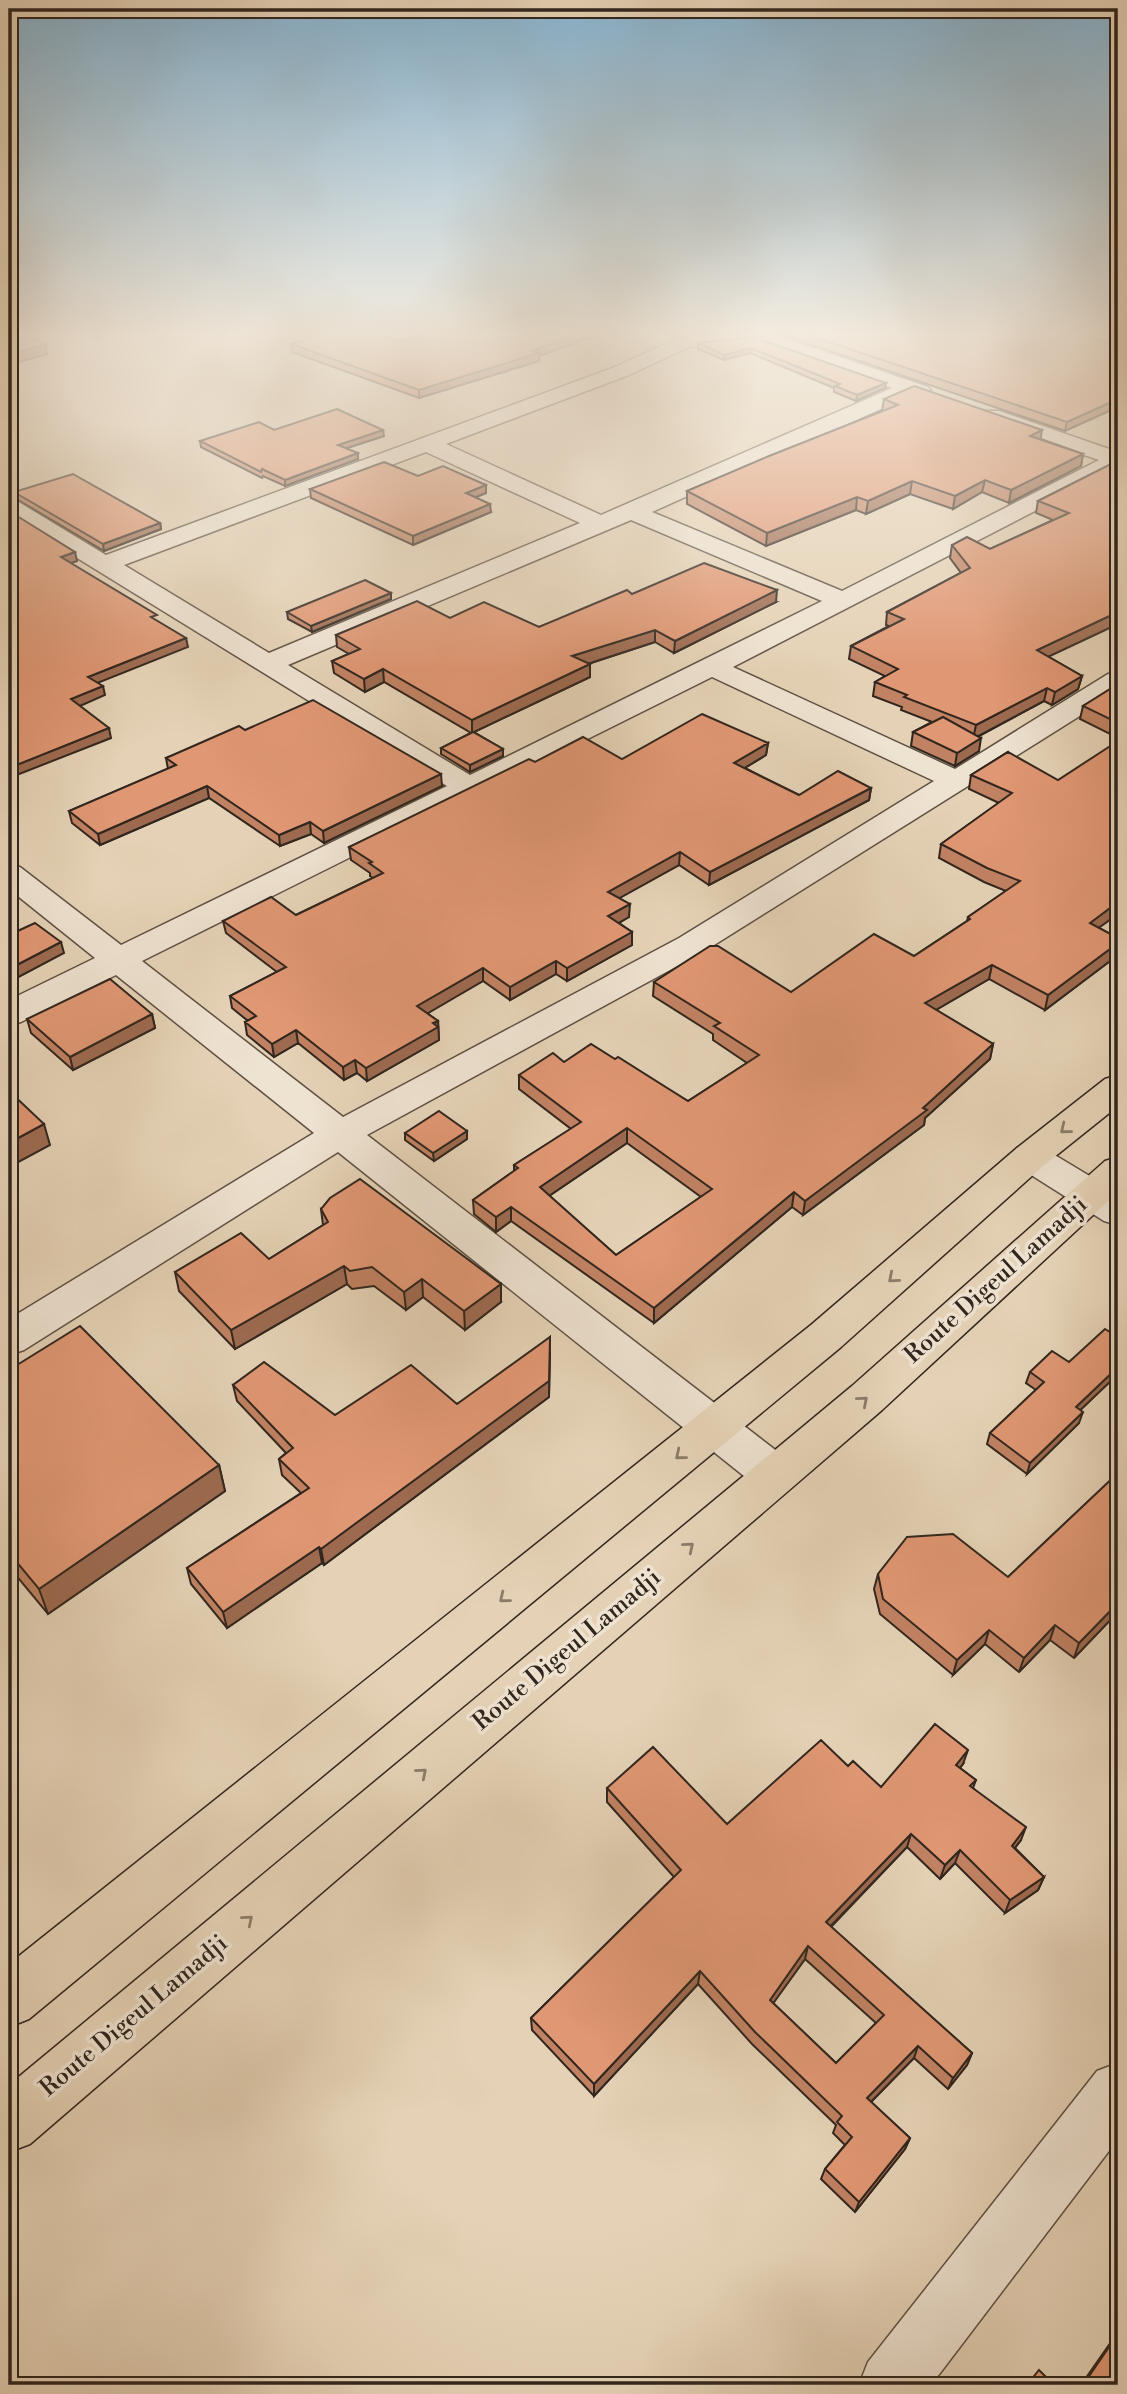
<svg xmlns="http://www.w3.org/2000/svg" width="1127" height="2394" font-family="'Libre Bodoni',serif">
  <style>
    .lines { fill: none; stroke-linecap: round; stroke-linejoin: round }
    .minor-casing { stroke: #5e5144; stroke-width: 3 }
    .major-casing { stroke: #31261e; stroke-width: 3 }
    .minor { fill: #eee2d0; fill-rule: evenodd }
    .major { fill: #e5d2b6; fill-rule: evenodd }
    .wall { fill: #c18263; stroke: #31261e; stroke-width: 2; fill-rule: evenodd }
    .shaded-wall { fill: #9d6a50; stroke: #31261e; stroke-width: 2 }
    .building { fill: #e09773; stroke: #31261e; stroke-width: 2; fill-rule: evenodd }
    .oneway { stroke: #8b7c6a }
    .labels { text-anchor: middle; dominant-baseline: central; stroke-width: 7; stroke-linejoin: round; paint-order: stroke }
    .near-street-label { font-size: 24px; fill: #31261e; stroke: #eee2d0 }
  </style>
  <rect width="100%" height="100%" fill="#e5d2b6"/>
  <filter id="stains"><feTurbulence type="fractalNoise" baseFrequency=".00286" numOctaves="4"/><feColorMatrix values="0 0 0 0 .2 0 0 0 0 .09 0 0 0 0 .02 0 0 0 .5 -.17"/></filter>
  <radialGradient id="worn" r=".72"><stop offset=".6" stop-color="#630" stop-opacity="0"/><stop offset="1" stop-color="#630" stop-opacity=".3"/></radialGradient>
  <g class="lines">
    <defs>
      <g id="minor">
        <path d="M714,333H770L928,387L931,391L928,395H912L652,512L842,591L1099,460L983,421L980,416L983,411H999L1118,452V468L733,667L955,769L1108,674L1118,672V692L703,952L367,1135L791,1462L797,1475L791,1488L775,1493L759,1488L338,1152L24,1350L9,1355V1319L314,1133L116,975L21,1022L9,1025V1000L95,958L9,889V865L20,867L121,945L447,786L9,516V499L17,501L106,555L615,367L678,338ZM753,340L892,388L601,515L446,444L629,375L689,347ZM426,452L580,523L269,653L124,565ZM631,520L822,601L470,775L288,665ZM712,677L934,781L679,938L343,1117L142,961Z"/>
        <polygon points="1068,333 1097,333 1118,340 1118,352 1071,337"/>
        <polygon points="1030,1144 1043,1148 1118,1193 1118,1225 1104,1221 1017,1166 1011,1157 1017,1148"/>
        <polygon points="1118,2063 1118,2139 931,2385 859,2385 868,2362 1097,2071"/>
      </g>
      <g id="major">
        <polygon points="1118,1075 1118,1106 1043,1166 841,1347 29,2019 9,2027 9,1964 811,1325 1017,1148 1105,1079"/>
        <polygon points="1118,1157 1118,1192 882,1410 30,2144 9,2152 9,2085 852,1386 1105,1161"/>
      </g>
    </defs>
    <!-- minor casing -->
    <use href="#minor" class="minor-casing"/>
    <!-- major casing -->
    <use href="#major" class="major-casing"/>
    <!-- minor -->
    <use href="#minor" class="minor"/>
    <!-- major -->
    <use href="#major" class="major"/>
  </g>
  <!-- wall -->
  <g class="wall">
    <polygon points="663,333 700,333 673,337"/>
    <polygon points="777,333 1076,333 1118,345 1065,431"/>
    <polygon points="1104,333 1118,333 1118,337"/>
    <polygon points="753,337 885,388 856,401 834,392 834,388 750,353 724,360 698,349 698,343"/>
    <polygon points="400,342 539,356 539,361 419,398 292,352 291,344"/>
    <polygon points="884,399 1041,439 1083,454 1081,466 1009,503 982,492 953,509 910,494 866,514 856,510 766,546 687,504 687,491 882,411"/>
    <polygon points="274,430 384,436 346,448 358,459 285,486 263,476 262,478 201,447 200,441"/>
    <polygon points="1111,464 1049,657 1082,676 1078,689 1052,705 1044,701 979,736 979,751 955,766 911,746 913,732 932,722 901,710 902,707 873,696 875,682 885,676 849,659 851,646 889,626 886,625 887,612 961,573 950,558 952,545 990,549 1053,520 1036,513 1038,501"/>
    <polygon points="418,476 486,485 486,493 476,497 491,512 413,545 311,498 310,489"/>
    <polygon points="14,492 160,523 161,529 104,551 15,498"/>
    <polygon points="391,593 391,599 312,632 288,619 287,612"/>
    <polygon points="632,594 776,602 674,653 655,642 588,664 590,664 590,677 474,732 503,749 503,756 470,772 441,754 441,748 471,733 384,682 365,692 334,673 332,661 349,654 337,647 336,635 450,618 539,627"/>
    <polygon points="1118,688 1118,738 1080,719 1083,706"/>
    <polygon points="245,730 442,786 324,843 311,834 280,846 209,798 100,845 72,823 69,811 168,769 166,758"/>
    <polygon points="768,743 766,755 745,768 799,795 871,788 869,800 709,885 679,865 619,898 629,917 619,923 632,932 632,945 567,981 556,974 510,1000 483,981 427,1013 438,1021 439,1040 367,1081 357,1073 344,1080 298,1043 274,1057 247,1035 245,1022 248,1021 232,1008 230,996 277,972 226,933 223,921 296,915 373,878 370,876 370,873 351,860 349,847 535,762 622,759"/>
    <path d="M1008,752L1099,928L1118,938V955L1045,1010L989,979L936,1010L993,1044L990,1059L925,1118L924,1125L803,1215L792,1207L654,1323L511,1221L496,1232L474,1214L473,1200L514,1171V1165L571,1129L519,1089V1075L564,1062L615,1059L688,1101L747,1063L713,1040V1034L653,996L654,982L791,992L914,956L967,921L968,917L1006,891L984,882L939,858L941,844L999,803L969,789L971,775ZM627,1143L701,1197L616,1255L549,1196Z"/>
    <polygon points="152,1014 155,1028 73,1070 31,1033 27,1019"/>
    <polygon points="467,1131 467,1139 434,1161 405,1140 405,1133"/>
    <polygon points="321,1209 501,1302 465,1330 423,1297 406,1310 374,1286 352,1289 347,1284 235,1349 179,1291 175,1272 269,1259 323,1225"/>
    <polygon points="1118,1337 1118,1374 1080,1410 1079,1423 1027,1474 987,1444 990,1433 1036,1390 1026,1383 1030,1372 1069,1362"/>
    <polygon points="550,1353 549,1397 324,1565 322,1563 227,1628 191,1584 187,1568 301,1493 282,1475 279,1459 286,1453 237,1401 233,1385 335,1415 457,1404"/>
    <polygon points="9,1370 219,1465 225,1491 48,1614 9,1567"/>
    <polygon points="1118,1473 1118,1615 1116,1614 1074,1658 1050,1640 1019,1672 985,1644 953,1675 880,1614 874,1589 878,1574 1008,1577"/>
    <path d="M963,1764L960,1768L976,1780L973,1788L1021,1840L1015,1848L1044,1877L1038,1890L1005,1913L955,1863L940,1879L907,1847L831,1927L972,2053L967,2065L948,2089L914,2058L871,2102L910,2138L905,2149L855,2212L821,2179L825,2169L845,2145L833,2133L836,2125L752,2044L698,1984L594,2096L532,2030L531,2018L674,1877L607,1802V1788L727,1824L848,1766L881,1787ZM805,1959L876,2023L836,2063L773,2003Z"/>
    <polygon points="1118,2333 1118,2385 1081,2385 1113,2339"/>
  </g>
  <!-- shaded-wall -->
  <g class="shaded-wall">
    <polygon points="581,333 603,333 539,356 539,361 419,398 419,390"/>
    <polygon points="673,333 700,333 673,337"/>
    <polygon points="46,344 47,354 9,365 9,355"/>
    <polygon points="751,348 750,353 724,360 724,355"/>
    <polygon points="886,383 885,388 856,401 857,395"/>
    <polygon points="1118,399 1118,407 1065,431 1067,422"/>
    <polygon points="383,430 384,436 338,451 338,445"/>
    <polygon points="1042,430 1040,442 1030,436"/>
    <polygon points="358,453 358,459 285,486 285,480"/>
    <polygon points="1083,454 1081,466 1009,503 1011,490"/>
    <polygon points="985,480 982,492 953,509 955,496"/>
    <polygon points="912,481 910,494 866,514 868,501"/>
    <polygon points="486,485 486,493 466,501 466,493"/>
    <polygon points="857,497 856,510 766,546 767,533"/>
    <polygon points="490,504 491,512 413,545 413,536"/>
    <polygon points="160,523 161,529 104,551 103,544"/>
    <polygon points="75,552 77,561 63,566 61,557"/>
    <polygon points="777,590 776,602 674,653 675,641"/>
    <polygon points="391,593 391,599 312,632 311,626"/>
    <polygon points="1118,612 1118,624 1035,663 1037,650"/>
    <polygon points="655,630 655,642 572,669 572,656"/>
    <polygon points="186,638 188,647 90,686 88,677"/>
    <polygon points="590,664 590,677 472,733 472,720"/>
    <polygon points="383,669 384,682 365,692 364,679"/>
    <polygon points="1082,676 1078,689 1052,705 1055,692"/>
    <polygon points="103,686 105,695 73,709 71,699"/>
    <polygon points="1047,688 1044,701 973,739 976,725"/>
    <polygon points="109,728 111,738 9,778 9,768"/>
    <polygon points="981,738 979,751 955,766 957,753"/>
    <polygon points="768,743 766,755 733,775 734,763"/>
    <polygon points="503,749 503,756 470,772 470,765"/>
    <polygon points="441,774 442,786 324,843 323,831"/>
    <polygon points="207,786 209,798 100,845 98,834"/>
    <polygon points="871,788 869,800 709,885 710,872"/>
    <polygon points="310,822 311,834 280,846 279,835"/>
    <polygon points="680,852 679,865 607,905 608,892"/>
    <polygon points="1118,902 1118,914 1086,937 1090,923"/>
    <polygon points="630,904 629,917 608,929 608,916"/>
    <polygon points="632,932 632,945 567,981 567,968"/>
    <polygon points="61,942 64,953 9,982 9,969"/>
    <polygon points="1118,943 1118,955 1045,1010 1048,995"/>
    <polygon points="556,961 556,974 510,1000 510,987"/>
    <polygon points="992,965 989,979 922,1018 925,1003"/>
    <polygon points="483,968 483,981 418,1019 417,1006"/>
    <polygon points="152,1014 155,1028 73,1070 70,1057"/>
    <polygon points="438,1021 439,1040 367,1081 366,1068"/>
    <polygon points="296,1030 298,1043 274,1057 272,1044"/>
    <polygon points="993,1044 990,1059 925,1118 924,1125 803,1215 805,1201 923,1108"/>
    <polygon points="355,1060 357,1073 344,1080 343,1067"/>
    <polygon points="44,1124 50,1145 9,1167 9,1143"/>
    <polygon points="627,1128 627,1143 540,1202 540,1187"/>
    <polygon points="467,1131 467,1139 434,1161 433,1153"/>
    <polygon points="794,1192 792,1207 654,1323 654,1308"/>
    <polygon points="511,1207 511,1221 496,1232 496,1217"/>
    <polygon points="344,1266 347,1284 235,1349 231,1330"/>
    <polygon points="422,1279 423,1297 406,1310 404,1292"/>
    <polygon points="501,1284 501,1302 465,1330 464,1311"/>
    <polygon points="550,1337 549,1397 324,1565 321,1549"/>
    <polygon points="1118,1367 1118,1374 1072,1418 1076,1407"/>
    <polygon points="1083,1412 1079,1423 1027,1474 1030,1463"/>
    <polygon points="219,1465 225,1491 48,1614 39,1589"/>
    <polygon points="319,1547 322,1563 227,1628 223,1612"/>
    <polygon points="1118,1603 1118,1608 1116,1614 1074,1658 1079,1643"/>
    <polygon points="1055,1625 1050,1640 1019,1672 1024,1658"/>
    <polygon points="989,1630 985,1644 953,1675 957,1660"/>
    <polygon points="968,1750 963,1764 951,1779 956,1765"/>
    <polygon points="1026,1827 1021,1840 1006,1859 1012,1846"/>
    <polygon points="911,1834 907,1847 822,1935 826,1922"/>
    <polygon points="960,1850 955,1863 940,1879 945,1865"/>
    <polygon points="1044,1877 1038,1890 1005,1913 1010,1900"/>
    <polygon points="808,1946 805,1959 767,2012 770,2000"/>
    <polygon points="700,1971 698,1984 594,2096 594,2084"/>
    <polygon points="918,2046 914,2058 863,2110 867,2098"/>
    <polygon points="972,2053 967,2065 948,2089 953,2078"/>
    <polygon points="910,2138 905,2149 855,2212 859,2202"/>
  </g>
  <!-- building -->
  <g class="building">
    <polygon points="9,333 21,333 46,344 9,355"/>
    <polygon points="325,333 374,333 400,342 428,333 581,333 532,351 539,353 419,390 291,344"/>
    <polygon points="802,333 1076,333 1118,345 1118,399 1067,422"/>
    <polygon points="753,337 886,383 857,395 835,386 840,384 751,348 724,355 698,343"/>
    <polygon points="914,386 1042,430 1030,436 1083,454 1011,490 985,480 955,496 912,481 868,501 857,497 767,533 687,491 769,456 898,405 884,399"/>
    <polygon points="337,409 383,430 338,445 358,453 285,480 262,469 261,472 200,441 259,422 274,430"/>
    <polygon points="384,462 418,476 443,466 486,485 466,493 490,504 413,536 310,489"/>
    <polygon points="1111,464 1118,467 1118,612 1037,650 1082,676 1055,692 1047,688 976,725 904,697 907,695 875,682 898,669 851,646 904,619 887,612 970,568 952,545 967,537 990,549 1069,513 1038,501"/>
    <polygon points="73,474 160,523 103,544 14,492"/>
    <polygon points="9,511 75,552 61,557 157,615 151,617 186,638 88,677 103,686 71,699 109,728 9,768"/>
    <polygon points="704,563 777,590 675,641 655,630 572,656 590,664 472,720 383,669 364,679 332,661 360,649 336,635 417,601 450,618 484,602 539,627 627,590 632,594"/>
    <polygon points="365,580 391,593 311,626 287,612"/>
    <polygon points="1118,688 1118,723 1083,706 1110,689"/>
    <polygon points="313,700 441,774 323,831 310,822 279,835 207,786 98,834 69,811 176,765 166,758 239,726 245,730"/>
    <polygon points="702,714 768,743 734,763 799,795 838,771 871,788 710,872 680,852 608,892 630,904 608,916 632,932 567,968 556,961 510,987 483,968 417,1006 438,1021 433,1023 438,1027 366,1068 355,1060 343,1067 296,1030 272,1044 245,1022 256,1016 230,996 286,967 223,921 271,897 296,915 383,873 369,863 372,862 349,847 529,759 535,762 583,737 622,759"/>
    <polygon points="943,717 981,738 957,753 913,732"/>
    <polygon points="473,732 503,749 470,765 441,748"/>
    <path d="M1118,741V902L1090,923L1118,938V943L1048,995L992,965L925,1003L993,1044L923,1108L927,1110L805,1201L794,1192L654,1308L511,1207L496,1217L473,1200L518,1168L514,1165L581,1122L519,1075L553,1053L564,1062L591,1044L615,1059L618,1057L688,1101L759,1055L714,1026L720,1023L654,982L710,946H718L791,992L874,934L914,956L970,919L968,917L1020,881L987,868L941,844L1012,793L971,775L1008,752L1058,780ZM627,1128L712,1189L616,1255L540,1187Z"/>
    <polygon points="35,923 61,942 9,969 9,935"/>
    <polygon points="110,979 152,1014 70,1057 27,1019"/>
    <polygon points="9,1091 44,1124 9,1143"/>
    <polygon points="439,1111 467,1131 433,1153 405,1133"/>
    <polygon points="360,1179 501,1284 464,1311 422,1279 404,1292 372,1267 350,1271 344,1266 231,1330 175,1272 241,1233 269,1259 328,1222 321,1209 330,1198"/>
    <polygon points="80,1326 219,1465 39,1589 9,1553 9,1370"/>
    <polygon points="1105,1329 1118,1337 1118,1367 1076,1407 1083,1412 1030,1463 990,1433 1044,1382 1030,1372 1052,1351 1069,1362"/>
    <polygon points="550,1337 549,1381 321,1549 319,1547 223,1612 187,1568 309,1488 279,1459 293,1448 233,1385 264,1362 335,1415 411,1365 457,1404"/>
    <polygon points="1118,1473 1118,1603 1079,1643 1055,1625 1024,1658 989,1630 957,1660 883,1599 878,1574 907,1537 953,1534 1008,1577"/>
    <path d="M935,1724L968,1750L956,1765L976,1780L970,1786L1026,1827L1012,1846L1044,1877L1010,1900L960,1850L945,1865L911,1834L826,1922L972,2053L953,2078L918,2046L867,2098L910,2138L859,2202L825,2169L852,2137L837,2122L842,2116L755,2032L700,1971L594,2084L531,2018L681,1870L607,1788L653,1747L727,1824L821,1740L848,1766L853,1761L881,1787ZM808,1946L884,2015L836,2063L770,2000Z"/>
    <polygon points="1118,2334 1118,2385 1083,2385"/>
    <polygon points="1039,2370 1054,2385 1027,2385"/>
    <polygon points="994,2378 1000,2385 989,2385"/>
  </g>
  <!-- one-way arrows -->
  <defs><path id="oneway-chevron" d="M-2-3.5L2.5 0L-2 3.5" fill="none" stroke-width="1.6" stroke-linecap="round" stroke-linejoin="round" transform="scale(1.75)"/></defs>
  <g class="oneway">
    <use href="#oneway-chevron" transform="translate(1065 1129) rotate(141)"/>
    <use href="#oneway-chevron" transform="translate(893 1278) rotate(139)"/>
    <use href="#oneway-chevron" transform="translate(863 1401) rotate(-41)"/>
    <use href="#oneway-chevron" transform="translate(680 1455) rotate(141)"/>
    <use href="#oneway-chevron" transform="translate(689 1547) rotate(-40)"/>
    <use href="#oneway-chevron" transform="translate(504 1598) rotate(141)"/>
    <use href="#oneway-chevron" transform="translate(422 1773) rotate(-40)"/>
    <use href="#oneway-chevron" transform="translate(248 1920) rotate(-40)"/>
  </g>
  <!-- sky -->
  <linearGradient id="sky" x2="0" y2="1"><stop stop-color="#87b5d3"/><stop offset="0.5" stop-color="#f3ebde"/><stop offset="1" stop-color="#f3ebde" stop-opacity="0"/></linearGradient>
  <rect width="1127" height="668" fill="url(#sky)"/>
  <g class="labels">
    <!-- near-street labels -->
    <g class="near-street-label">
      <text transform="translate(996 1280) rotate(-42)">Route Digeul Lamadji</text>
      <text transform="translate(567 1650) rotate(-40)">Route Digeul Lamadji</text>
      <text transform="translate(134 2016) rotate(-40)">Route Digeul Lamadji</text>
    </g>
  </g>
  <!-- margin -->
  <rect width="1127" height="2394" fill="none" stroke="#e5d2b6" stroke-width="35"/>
  <rect x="10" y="10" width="1106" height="2373" fill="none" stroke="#31261e" stroke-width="3.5"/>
  <rect x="18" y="18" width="1092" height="2359" fill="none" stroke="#31261e" stroke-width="2"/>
  <rect width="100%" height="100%" filter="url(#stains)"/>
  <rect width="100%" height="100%" fill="url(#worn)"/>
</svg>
